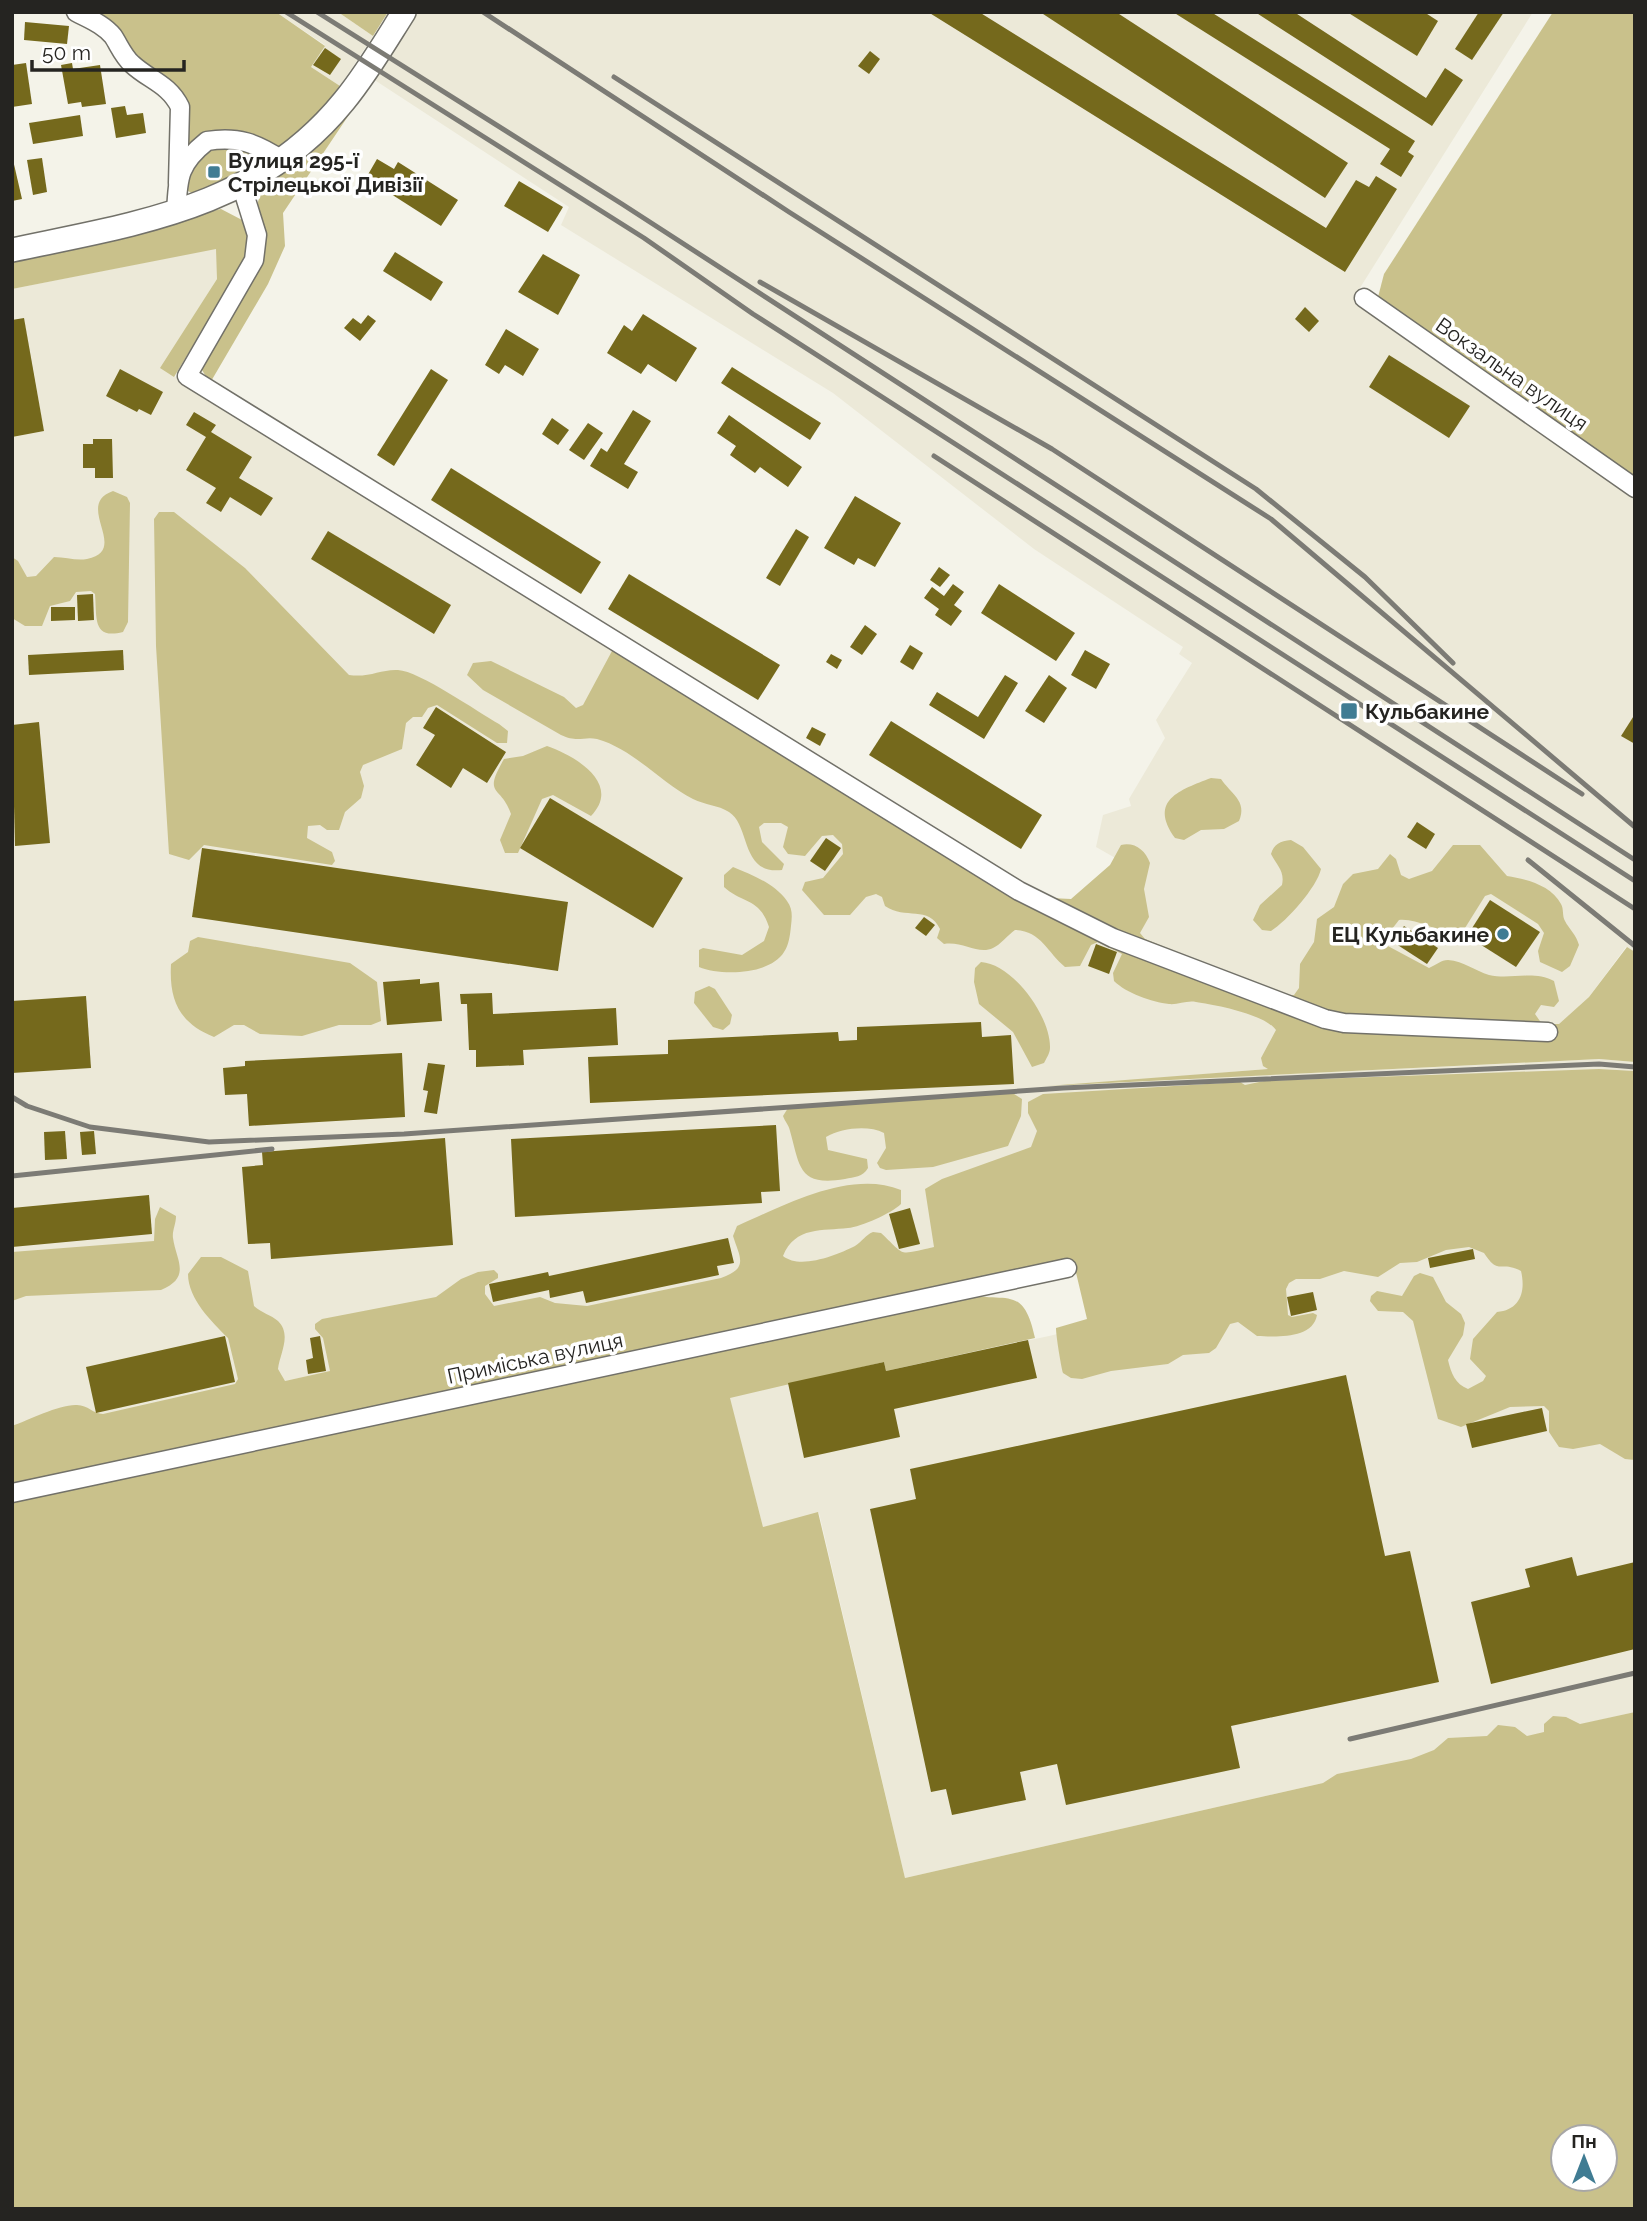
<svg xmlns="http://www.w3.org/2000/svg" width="1647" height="2221" font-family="Raleway,sans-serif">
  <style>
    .built { fill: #ece9d8 }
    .green { fill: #c9c18b; fill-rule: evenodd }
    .building { fill: #75691c }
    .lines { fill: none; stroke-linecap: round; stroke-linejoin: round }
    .minor-casing { stroke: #727169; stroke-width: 21 }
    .tertiary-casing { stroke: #727169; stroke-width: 26 }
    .minor { stroke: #fff; stroke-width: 18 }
    .tertiary { stroke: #fff; stroke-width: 23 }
    .rail { stroke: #7c7b75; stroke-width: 5 }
    .poi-dot { fill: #407c93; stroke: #fff; stroke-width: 2.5 }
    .labels { text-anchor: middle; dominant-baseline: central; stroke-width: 7; stroke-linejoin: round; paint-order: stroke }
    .poi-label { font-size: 21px; font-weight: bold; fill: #252421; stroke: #fff; text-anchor: start }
    .street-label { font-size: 21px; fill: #252421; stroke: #fff }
  </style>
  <rect width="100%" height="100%" fill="#f4f3e9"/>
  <!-- built -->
  <g class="built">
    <polygon points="276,12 338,12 373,36 340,86 311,67 325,45"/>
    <polygon points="417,12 1533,12 1353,299 1635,495 1635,952 1626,947 1589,997 1559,1024 1344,1019 1115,933 1147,876 1096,847 1103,815 1131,806 1129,799 1165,738 1156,720 1192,663 1179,654 1183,647 1034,549 833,393 561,225 569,207 373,79"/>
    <polygon points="217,248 217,279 161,368 1016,898 1290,1014 1290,1067 1087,1084 1599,1059 1635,1062 1635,1071 1599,1069 1054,1154 935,1247 12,1437 12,289"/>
    <polygon points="1530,1225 1635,1447 1635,1712 905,1878 819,1513 763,1527 729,1397 884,1362 886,1370 1049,1336 1484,1232"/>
  </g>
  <!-- green -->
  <g class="green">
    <path d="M85,12H276L325,46L311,67L340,86C302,143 254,167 194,194L184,189L186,104Z"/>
    <polygon points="338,12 388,12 373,36"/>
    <polygon points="1553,12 1635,12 1635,482 1383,304 1378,297 1384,274"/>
    <polygon points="373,79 283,213 285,246 268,284 210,383 202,370 203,360 264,235 257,205 263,186 291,167 349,108"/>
    <polygon points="221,209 244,221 249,233 247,256 174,377 160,368 217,279 216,249 12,289 12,258"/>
    <path d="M113,491L127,497L130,503L128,622L123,632C92,640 97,617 95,594L91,591L76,592L70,601L50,606L42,626H25L12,618V557L18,561L27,577L36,576L54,557C66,557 76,561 87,559C131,550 73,505 113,491Z"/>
    <path d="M159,512H174L245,568L349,675C369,678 381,669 398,670C419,671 478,712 499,724L508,731L507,743H497L437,705L428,708L422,717H413L406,723L402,749L363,765L360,772L364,786L361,798L345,812L339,830H327L320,825L308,826L307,838L332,852L335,861L332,865L204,845L189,860L169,854L156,646L154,519Z"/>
    <path d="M619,649L856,795L1051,898L1071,899L1110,865L1121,845C1135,842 1145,850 1150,863L1144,889L1149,917L1140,933L1145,939L1286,996L1294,995L1299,988L1300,964L1314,942L1317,919L1334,907L1343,884L1353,874L1378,869L1390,854L1396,859L1401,875L1409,879L1432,871L1453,845H1480L1507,876C1526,879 1551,885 1561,904C1564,909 1562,916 1565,921C1569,929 1576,934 1579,945L1570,966L1562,972L1540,962L1538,951L1544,933L1538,924L1491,894L1485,896L1465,928C1441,939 1423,918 1399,920L1385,938L1386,945L1429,968C1436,965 1441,960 1448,960C1464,961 1475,971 1489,975C1511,980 1533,970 1554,981L1559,1001L1554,1007L1541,1005L1535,1014L1542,1024H1559L1589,997L1627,947L1635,952V1062L1599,1059L1047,1086L1268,1069L1263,1066L1261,1058L1276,1030C1264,1014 1216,1005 1196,1002C1187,1000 1178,1005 1169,1004C1152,1002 1126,993 1114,981L1113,973L1122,954L1098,942L1091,945L1080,966L1065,967C1047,952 1041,931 1015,930C1008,935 1000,945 993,948C978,955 963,941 944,944L937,938L940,929C929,905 905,920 885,906L882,897L876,894L866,897L850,915H824L802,890L805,882L823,878L843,854L842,844L833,835L822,836L805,856L788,854L783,847L788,827L781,823H764L759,827L762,842L784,864L782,870C740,875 751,826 729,812C718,805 705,805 693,799C660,782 633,749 597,739C584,736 578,743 561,735L483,690L467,675L473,663L491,661L564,697L576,708L583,705L612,651Z"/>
    <path d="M547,746C576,756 622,784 591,816L553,795L542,799L518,853H505L500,840L511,814C501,784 482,797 504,759L523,756Z"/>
    <path d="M1211,778L1221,779C1230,793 1248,801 1239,821L1224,829L1201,830L1184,840L1175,838C1148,800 1180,790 1211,778Z"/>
    <path d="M1291,840L1303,847L1321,869C1317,887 1287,921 1271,931L1262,930L1253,920L1260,905L1282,885C1285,871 1277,866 1271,854C1274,844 1280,841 1291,840Z"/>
    <path d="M733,867C752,875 774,883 787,901C793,909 792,917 791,926C790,935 789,945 784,952C770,975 721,976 699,967V950L703,948L742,955L764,941L769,927C760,898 743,904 724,887V875Z"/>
    <path d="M198,937L350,963L377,982L381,1021L371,1025H339L302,1036L260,1034L244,1025H234L214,1037C179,1023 169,1000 171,964L188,952L190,941Z"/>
    <path d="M981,962C1013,964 1051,1017 1050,1048C1050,1053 1046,1059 1044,1063L1032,1067L1013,1032L979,1004L974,982L975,968Z"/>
    <polygon points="709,986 715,989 732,1015 730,1024 723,1030 713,1027 694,1003 695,992"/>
    <path d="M1599,1069L1635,1071V1460L1625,1459L1600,1444L1573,1449L1559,1447L1549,1432V1411L1544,1406L1510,1407L1461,1427L1438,1419L1413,1321L1403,1312L1378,1311L1370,1301L1371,1296L1377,1291L1402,1296L1414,1276L1420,1273L1433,1277L1446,1302L1461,1314L1465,1323L1463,1335L1448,1360C1451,1373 1455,1384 1468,1389L1483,1381L1486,1376L1470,1359L1473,1339L1497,1312C1520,1310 1526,1292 1521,1271C1500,1260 1499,1276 1484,1253L1469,1247L1446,1250L1417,1262L1400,1263L1378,1277L1344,1271L1320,1279H1296L1289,1283L1286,1289L1288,1315L1292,1317L1313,1313L1317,1315C1313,1339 1276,1337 1257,1336L1238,1322L1230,1324L1216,1348L1209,1353L1183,1355L1168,1364L1111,1371L1082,1379L1071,1378L1063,1373C1061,1366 1056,1336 1056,1328L1087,1319L1073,1260L1068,1258L12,1485V1426C29,1420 60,1404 77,1405C88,1405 93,1414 103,1414L235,1384L238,1379L228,1338C212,1322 188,1299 188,1274L201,1257H221L248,1271L254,1306C262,1313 271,1315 278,1321C292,1335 280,1353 278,1369L285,1381L330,1371L323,1338L315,1329V1324L322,1319L436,1297L461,1279L478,1272L494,1270L498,1274V1278L485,1286V1294L494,1306L540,1297L555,1303L587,1306L721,1278C749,1268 740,1258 733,1236L737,1226C783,1206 850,1169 901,1190V1204C892,1213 861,1227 848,1228C823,1231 795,1226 783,1256C800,1270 837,1255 855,1246C862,1242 865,1235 873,1232L881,1233C907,1257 896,1255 934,1247L925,1189L942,1179L1031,1147L1037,1131L1028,1113V1102L1043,1094L1240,1082L1245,1085L1264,1081Z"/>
    <path d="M1011,1092L1022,1099L1021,1116L1008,1146L933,1167L886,1170L880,1168L877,1163L886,1148L884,1133C868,1125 842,1128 826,1137L828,1150L867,1159L868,1168C863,1177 854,1177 845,1179C798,1187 800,1166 790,1131C789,1125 785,1122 783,1116L788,1108L800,1107Z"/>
    <path d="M160,1207L176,1216C176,1224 172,1231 173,1238C176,1260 192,1277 161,1290L26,1296L12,1301V1252L154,1241L155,1219Z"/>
    <path d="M963,1293C1005,1305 1023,1282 1035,1338L886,1371L884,1362L730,1398L763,1527L818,1512L905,1878L1323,1783L1337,1774L1411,1759L1434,1750L1448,1738L1487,1736L1498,1725L1515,1727L1527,1736L1544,1732V1724L1553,1716L1566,1717L1580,1724L1635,1712V2209H12V1497L745,1346ZM1563,2137H1605V2179H1563Z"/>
  </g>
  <!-- building -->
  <g class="building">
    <polygon points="928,12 979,12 1326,228 1356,180 1369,187 1376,176 1397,189 1345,272"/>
    <polygon points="1040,12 1116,12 1348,163 1325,198"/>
    <polygon points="1173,12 1211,12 1415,141 1408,152 1414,156 1401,177 1380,164 1390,149"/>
    <polygon points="1255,12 1294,12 1426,98 1445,68 1463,80 1432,126"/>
    <polygon points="1347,12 1424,12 1438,21 1417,56"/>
    <polygon points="1479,12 1504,12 1472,60 1455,49"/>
    <polygon points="25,22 69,26 67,44 24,40"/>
    <polygon points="325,48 341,59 330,75 313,65"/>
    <polygon points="870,51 880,59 869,74 858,66"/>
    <polygon points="26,63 32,104 12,107 12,65"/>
    <polygon points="72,63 73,69 100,65 106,104 82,107 81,102 68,104 61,65"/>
    <polygon points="125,106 127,115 143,113 146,133 116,138 111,108"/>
    <polygon points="80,115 83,136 33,144 29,123"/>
    <polygon points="42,158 47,192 33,195 27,160"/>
    <polygon points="377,159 394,169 398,162 458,200 441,226 366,178"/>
    <polygon points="13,160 22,199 12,201 12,161"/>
    <polygon points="519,181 563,207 548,232 504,206"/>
    <polygon points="395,252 443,282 431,301 383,271"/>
    <polygon points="543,254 580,275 558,315 518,292"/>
    <polygon points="1305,307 1319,321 1309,332 1295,319"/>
    <polygon points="643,314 697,348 676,382 648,364 641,374 607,353 624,325 632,331"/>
    <polygon points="368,315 376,321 360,341 344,328 353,318 361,324"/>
    <polygon points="24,318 44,431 12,437 12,320"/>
    <polygon points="506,329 539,349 523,376 505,365 499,374 485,365"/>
    <polygon points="1389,355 1470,406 1449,438 1369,387"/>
    <polygon points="732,367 821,423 810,440 721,383"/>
    <polygon points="120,369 163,392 151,415 139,409 137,412 106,396"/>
    <polygon points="431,369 448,380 394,466 377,455"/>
    <polygon points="633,410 651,421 624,464 638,472 628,489 590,466 601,448 607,452"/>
    <polygon points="194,412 216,425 211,432 252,457 239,478 273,498 261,516 230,497 221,512 206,503 216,488 186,470 206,437 186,425"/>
    <polygon points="729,415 802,467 788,487 760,467 755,473 730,455 736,446 717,433"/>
    <polygon points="552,418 569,430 558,445 542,434"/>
    <polygon points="588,423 603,433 584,460 569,450"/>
    <polygon points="93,439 112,439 113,478 95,478 95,468 83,468 83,444 93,444"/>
    <polygon points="451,468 601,562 581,594 431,500"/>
    <polygon points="855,496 901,523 875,567 858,558 854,565 824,548"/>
    <polygon points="796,529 809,537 780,586 766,578"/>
    <polygon points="328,531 451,605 434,634 311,559"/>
    <polygon points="939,567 950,575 940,587 930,580"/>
    <polygon points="629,574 780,665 758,700 608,609"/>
    <polygon points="953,584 964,592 954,605 962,611 951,626 935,615 939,609 924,598 932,587 944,596"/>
    <polygon points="999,584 1075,633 1056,661 981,613"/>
    <polygon points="93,594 94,620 78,621 77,595"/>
    <polygon points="51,607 75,607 75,620 51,621"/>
    <polygon points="865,625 877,634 862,655 850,647"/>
    <polygon points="910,645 923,653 913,670 900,662"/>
    <polygon points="123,650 124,670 29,675 28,655"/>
    <polygon points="1085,650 1110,664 1096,689 1071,675"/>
    <polygon points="831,654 842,660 837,669 826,662"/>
    <polygon points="1005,675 1018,683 984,739 929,705 937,692 978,717"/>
    <polygon points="1049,675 1067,688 1044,723 1025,711"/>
    <polygon points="436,707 506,752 487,783 463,768 451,788 416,765 435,735 423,728"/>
    <polygon points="1635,714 1635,744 1621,736"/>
    <polygon points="891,721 1042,815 1021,849 869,755"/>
    <polygon points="39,722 50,843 15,846 12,725"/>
    <polygon points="812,727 826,734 820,746 806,738"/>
    <polygon points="550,798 683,878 653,928 520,848"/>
    <polygon points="1417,822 1435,834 1426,849 1407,837"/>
    <polygon points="826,838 841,848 825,871 810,861"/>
    <polygon points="202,848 568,902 558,971 192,917"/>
    <polygon points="1490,900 1540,932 1516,967 1467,936"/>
    <polygon points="924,917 935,925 926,936 915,928"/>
    <polygon points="1404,926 1438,948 1427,964 1393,942"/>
    <polygon points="1096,944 1117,952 1109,974 1088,966"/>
    <polygon points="420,979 420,984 439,982 442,1021 387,1025 383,982"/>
    <polygon points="492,993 493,1014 616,1008 618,1045 523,1050 524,1065 476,1067 476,1050 469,1050 467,1004 461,1004 460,994"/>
    <polygon points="86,996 91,1068 12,1073 12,1001"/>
    <polygon points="981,1022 982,1037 1011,1035 1014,1084 590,1103 588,1057 668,1054 668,1040 838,1032 839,1041 857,1040 857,1027"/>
    <polygon points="402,1053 405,1117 249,1126 247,1094 225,1095 223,1068 245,1066 245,1061"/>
    <polygon points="428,1063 445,1065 437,1114 424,1112 428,1091 423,1090"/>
    <polygon points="776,1125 780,1191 761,1192 762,1203 515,1217 511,1139"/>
    <polygon points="65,1131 67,1159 45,1160 44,1132"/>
    <polygon points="94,1131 96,1154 82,1155 80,1132"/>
    <polygon points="445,1138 453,1245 271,1259 270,1243 248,1244 242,1167 263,1165 262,1152"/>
    <polygon points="149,1195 152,1234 12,1247 12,1208"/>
    <polygon points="910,1208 920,1244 899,1249 889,1214"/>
    <polygon points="728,1238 734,1263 717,1266 719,1275 586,1303 583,1291 550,1298 549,1290 493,1302 489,1284 548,1272 549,1276"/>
    <polygon points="1473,1249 1475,1259 1430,1268 1428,1258"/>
    <polygon points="1313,1292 1317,1310 1291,1316 1287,1297"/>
    <polygon points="225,1336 235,1382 96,1413 86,1367"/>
    <polygon points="320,1336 326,1371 308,1374 306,1360 313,1358 310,1338"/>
    <polygon points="1028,1340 1037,1378 894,1409 900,1437 804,1458 788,1383 884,1362 886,1371"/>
    <polygon points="1346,1375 1385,1556 1410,1551 1439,1682 1231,1726 1240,1768 1066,1805 1057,1764 1020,1772 1026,1800 952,1815 946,1789 931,1792 870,1509 916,1499 910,1469"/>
    <polygon points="1542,1408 1547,1431 1472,1448 1466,1424"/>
    <polygon points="1572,1557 1577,1576 1635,1562 1635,1649 1491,1684 1471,1602 1530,1587 1525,1569"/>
  </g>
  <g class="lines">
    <defs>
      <g id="minor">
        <path d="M76,12C89,19 103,24 113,36C119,45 123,56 132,64C149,80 169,84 180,107L178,183"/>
        <polyline points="242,187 257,235 254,260 187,376 1019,891 1113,938 1325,1019 1344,1023 1548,1032"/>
        <path d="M176,213C178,178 178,164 207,141C238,136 256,143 282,160"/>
        <polyline points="1364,298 1635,488"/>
        <polyline points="12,1493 1067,1268"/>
      </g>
      <path id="tertiary" d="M12,250C139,223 257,208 344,101C367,73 385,42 404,12"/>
    </defs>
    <!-- minor casing -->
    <use href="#minor" class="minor-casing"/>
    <!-- tertiary casing -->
    <use href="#tertiary" class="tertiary-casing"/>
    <!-- minor -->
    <use href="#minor" class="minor"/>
    <!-- tertiary -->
    <use href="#tertiary" class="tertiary"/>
    <!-- rail -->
    <g class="rail">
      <polyline points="286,12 644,238 753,314 1635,881"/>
      <polyline points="317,12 622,204 1635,860"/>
      <polyline points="483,12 789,212 1271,519 1635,827"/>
      <polyline points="614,77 1256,489 1365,577 1453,663"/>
      <polyline points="760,282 1052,449 1582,794"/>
      <polyline points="934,456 1635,909"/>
      <polyline points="1528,860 1635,946"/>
      <polyline points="12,1097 27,1106 90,1127 209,1142 404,1134 1063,1088 1599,1064 1635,1067"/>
      <polyline points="12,1176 272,1149"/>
      <polyline points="1350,1739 1635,1673"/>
    </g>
  </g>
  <!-- markers -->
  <g class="poi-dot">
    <rect x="207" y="165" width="14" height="14" rx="3.5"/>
    <rect x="1340" y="702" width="18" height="18" rx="3.5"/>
    <circle cx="1503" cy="934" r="7"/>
  </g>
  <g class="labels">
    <!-- poi labels -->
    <g class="poi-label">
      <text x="228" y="160">Вулиця 295-ї<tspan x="228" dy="24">Стрілецької Дивізії</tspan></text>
      <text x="1365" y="711">Кульбакине</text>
      <text x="1489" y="934" text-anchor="end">ЕЦ Кульбакине</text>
    </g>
    <!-- street labels -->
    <g class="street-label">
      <text transform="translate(1512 374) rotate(35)">Вокзальна вулиця</text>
      <text transform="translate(535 1358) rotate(-12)">Приміська вулиця</text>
    </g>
  </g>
  <!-- border -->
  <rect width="1647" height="2221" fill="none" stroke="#252421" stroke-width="28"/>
  <!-- north arrow -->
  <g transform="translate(1584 2158)"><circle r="33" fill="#ffffff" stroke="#a8a7a6" stroke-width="2"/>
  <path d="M0-5L12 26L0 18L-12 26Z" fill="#407c93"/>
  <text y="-10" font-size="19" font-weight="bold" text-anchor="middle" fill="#252421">Пн</text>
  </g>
  <!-- scale -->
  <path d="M32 60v10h152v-10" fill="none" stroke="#252421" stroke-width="3.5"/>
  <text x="42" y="60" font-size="21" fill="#252421" stroke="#ffffff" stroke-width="5" paint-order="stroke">50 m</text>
</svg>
